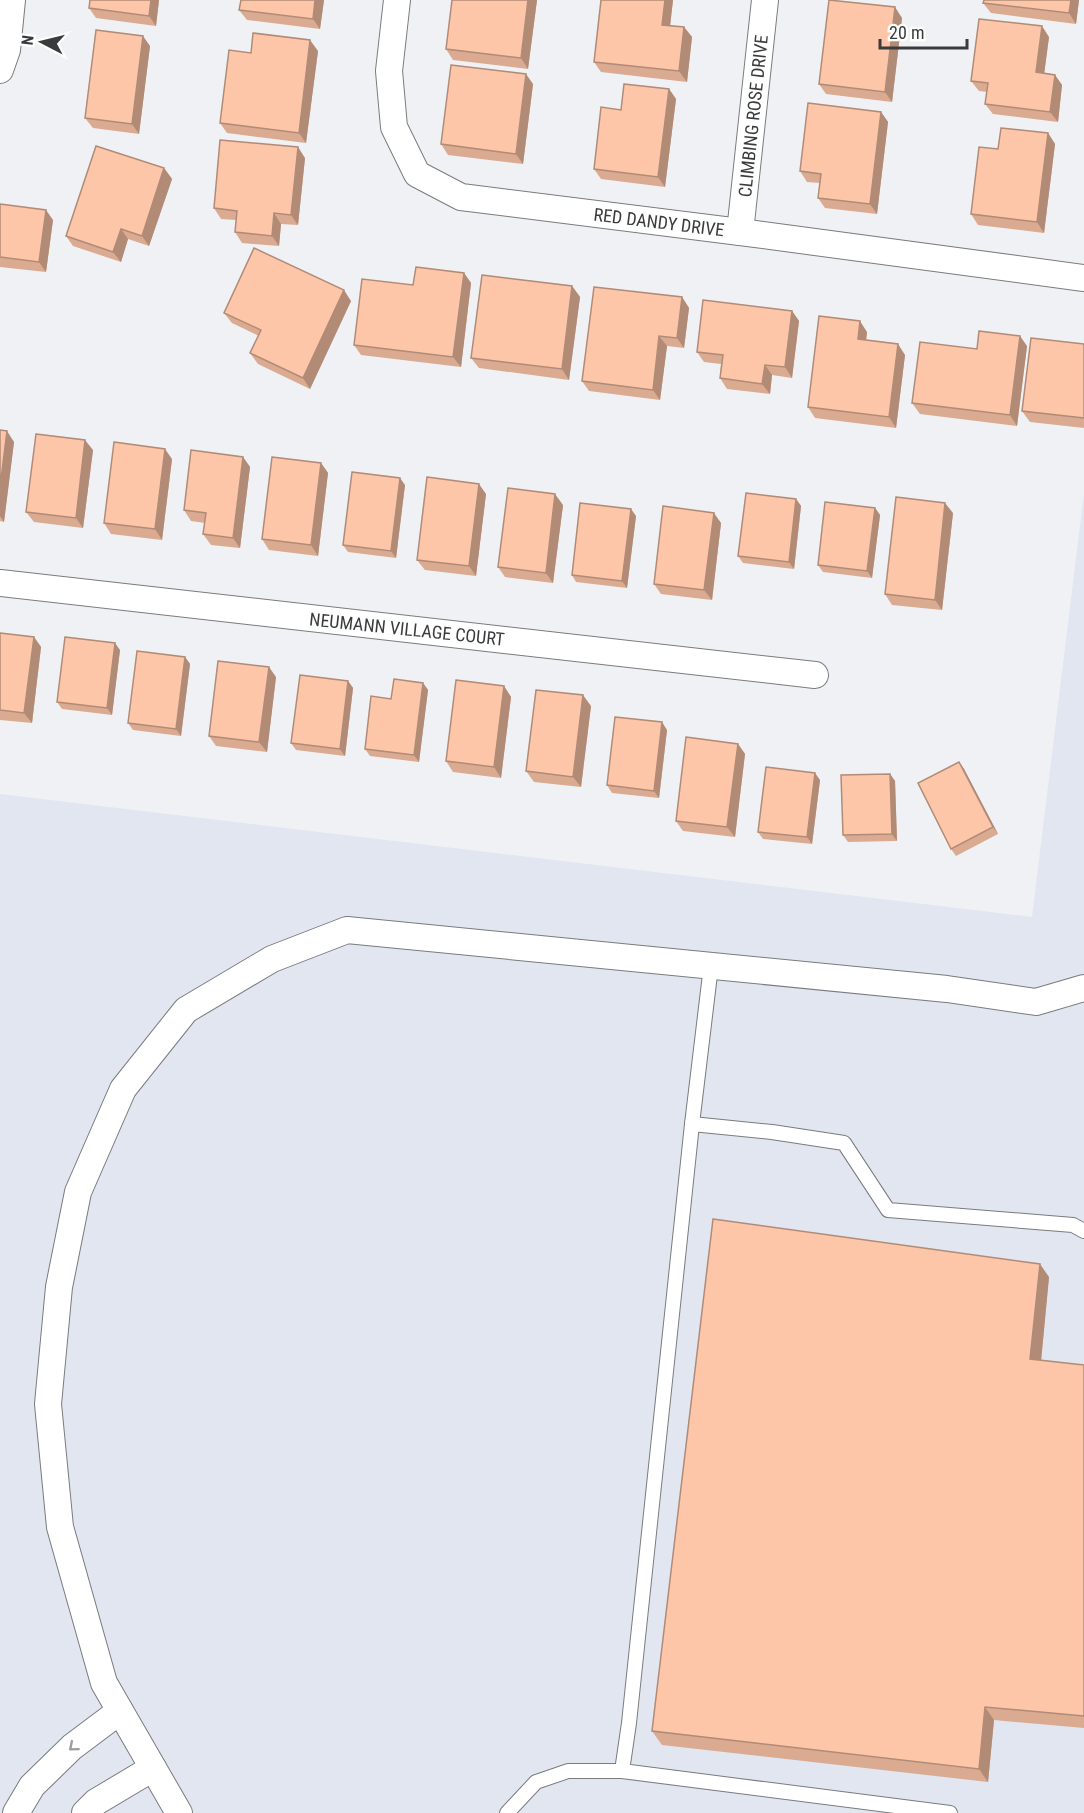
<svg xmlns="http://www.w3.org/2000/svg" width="1084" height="1813" font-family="'Roboto Condensed',sans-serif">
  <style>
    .built { fill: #e1e6f1 }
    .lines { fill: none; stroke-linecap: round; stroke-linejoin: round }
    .service-casing { stroke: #797b7e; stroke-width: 16 }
    .minor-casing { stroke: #797b7e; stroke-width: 28 }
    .service { stroke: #fff; stroke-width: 14 }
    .minor { stroke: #fff; stroke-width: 26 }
    .wall { fill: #daaa91 }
    .shaded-wall { fill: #b18b76 }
    .building { fill: #fdc6a9; stroke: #b18b76; stroke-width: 1.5 }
    .oneway { stroke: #9c9d9e }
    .labels { text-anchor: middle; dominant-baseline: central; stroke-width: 5; stroke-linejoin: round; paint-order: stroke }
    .street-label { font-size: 18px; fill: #3a3b3c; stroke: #fefefe }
  </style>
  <rect width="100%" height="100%" fill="#eff1f5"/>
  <!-- built -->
  <polygon class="built" points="1084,493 1084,1813 0,1813 0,794 1032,917"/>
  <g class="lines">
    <defs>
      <g id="service">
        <polyline points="711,966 692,1124 772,1132 844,1143 888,1210 1073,1225 1084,1231"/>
        <polyline points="692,1124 629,1723 622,1771 950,1813"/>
        <polyline points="507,1813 536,1782 568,1771 622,1771"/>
      </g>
      <g id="minor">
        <polyline points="397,0 389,71 394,127 417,174 461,197 740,232 1084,278"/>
        <polyline points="0,70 7,50 12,0"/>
        <polyline points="740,232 765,0"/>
        <polyline points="0,583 815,675"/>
        <polyline points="16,1813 32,1786 72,1747 120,1711"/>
        <polyline points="85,1813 96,1802 153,1768"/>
        <polyline points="179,1813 104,1683 60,1527 48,1404 59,1287 78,1192 123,1089 186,1010 272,959 347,930 947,989 1036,1002 1084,988"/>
      </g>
    </defs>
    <!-- service casing -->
    <use href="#service" class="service-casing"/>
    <!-- minor casing -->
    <use href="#minor" class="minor-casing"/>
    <!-- service -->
    <use href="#service" class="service"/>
    <!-- minor -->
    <use href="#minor" class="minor"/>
  </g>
  <!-- wall -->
  <g class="wall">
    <polygon points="90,0 159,0 156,26 96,18 89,8"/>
    <polygon points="241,0 324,0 320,29 247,20 239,10"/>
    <polygon points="452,0 537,0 528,69 453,60 446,49"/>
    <polygon points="601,0 673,0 670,26 684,27 692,37 687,82 601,72 594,62"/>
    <polygon points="984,0 1079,0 1076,24 991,13 983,3"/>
    <polygon points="902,18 892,102 826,94 819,84"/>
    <polygon points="1049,37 1044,73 1055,75 1062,85 1058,122 993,114 985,104 987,92 979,91 971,81"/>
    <polygon points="150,46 139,134 93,128 85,118"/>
    <polygon points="318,51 306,143 227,133 220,123"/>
    <polygon points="533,84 523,164 448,155 441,144"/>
    <polygon points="669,89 676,99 665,187 601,179 594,169 621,110"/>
    <polygon points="881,112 888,122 877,214 825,208 818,198 820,183 807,182 800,171"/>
    <polygon points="1048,133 1055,144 1044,233 978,225 971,214 998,149"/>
    <polygon points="305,158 298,225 281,224 279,246 242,243 235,232 236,220 221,219 214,208"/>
    <polygon points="164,168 172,179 149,246 128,239 121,262 73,246 66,236"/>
    <polygon points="0,204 53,220 46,272 0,267 0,270"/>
    <polygon points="464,273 471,283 461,367 361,355 354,345 413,285"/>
    <polygon points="572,286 580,297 569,380 479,368 471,358"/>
    <polygon points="682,297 689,308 684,348 667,346 660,400 589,391 582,381"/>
    <polygon points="351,301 310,389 258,364 250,353 259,336 232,323 224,313"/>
    <polygon points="792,311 799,321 792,378 772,375 770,394 727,389 720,378 721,364 704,362 697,352"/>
    <polygon points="867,332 866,341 905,355 896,428 815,418 808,407"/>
    <polygon points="1084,344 1084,428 1030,422 1022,411"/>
    <polygon points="1027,346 1017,426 920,414 912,403 977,349"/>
    <polygon points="0,430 14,442 4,522 0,521"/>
    <polygon points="93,450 83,528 34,522 26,512"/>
    <polygon points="243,457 250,467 240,548 211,545 203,534 205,523 191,521 184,510"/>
    <polygon points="172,459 162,540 111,534 104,523"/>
    <polygon points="321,463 328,473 318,556 269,550 262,539"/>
    <polygon points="405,485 396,558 348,552 343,545"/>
    <polygon points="486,494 476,576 425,570 417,560"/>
    <polygon points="796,499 801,506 794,569 743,563 738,556"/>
    <polygon points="563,505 553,583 505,577 498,567"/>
    <polygon points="875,508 880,515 872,578 823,572 818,565"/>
    <polygon points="953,513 942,610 892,605 885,594"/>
    <polygon points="636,516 627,588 576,582 572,575"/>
    <polygon points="721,523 712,600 661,594 654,584"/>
    <polygon points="0,633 34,637 41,647 32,723 0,720"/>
    <polygon points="120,650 112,715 62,709 57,702"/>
    <polygon points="185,657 190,664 181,736 133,730 128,723"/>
    <polygon points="276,677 267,752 216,746 209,736"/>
    <polygon points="348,681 353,688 345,756 296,750 291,743"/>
    <polygon points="423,683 428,690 419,762 370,756 365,749 391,699"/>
    <polygon points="504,686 511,697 501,778 453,772 446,761"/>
    <polygon points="591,706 581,787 534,782 526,771"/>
    <polygon points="667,730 659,798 612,793 607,785"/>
    <polygon points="738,744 745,754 735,837 683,831 676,821"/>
    <polygon points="959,762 964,769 998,834 956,856 951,849"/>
    <polygon points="890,774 895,781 897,841 848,842 843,835"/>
    <polygon points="820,780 812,844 763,839 758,832"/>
    <polygon points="1049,1277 1041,1360 1084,1365 1084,1728 994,1720 988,1782 662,1745 652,1731"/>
  </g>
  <!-- shaded-wall -->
  <g class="shaded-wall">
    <polygon points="151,0 159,0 156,26 149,16"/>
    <polygon points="315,0 324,0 320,29 313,19"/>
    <polygon points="528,0 537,0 528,69 521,58"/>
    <polygon points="665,0 673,0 669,35 662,25"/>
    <polygon points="1071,0 1079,0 1076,24 1069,13"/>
    <polygon points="895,7 902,18 892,102 885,92"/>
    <polygon points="1042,26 1049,37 1043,83 1036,72"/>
    <polygon points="684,27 692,37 687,82 679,71"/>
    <polygon points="143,36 150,46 139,134 132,124"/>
    <polygon points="310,40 318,51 306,143 299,133"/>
    <polygon points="526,74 533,84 523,164 516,154"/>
    <polygon points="1055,75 1062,85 1058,122 1050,112"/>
    <polygon points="669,89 676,99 665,187 658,177"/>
    <polygon points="881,112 888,122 877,214 870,204"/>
    <polygon points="1048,133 1055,144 1044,233 1037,222"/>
    <polygon points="298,147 305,158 298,225 291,215"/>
    <polygon points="164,168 172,179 149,246 142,236"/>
    <polygon points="46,210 53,220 46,272 39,262"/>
    <polygon points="274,213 281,224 279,246 272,236"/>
    <polygon points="121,229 128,239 121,262 113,252"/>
    <polygon points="464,273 471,283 461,367 453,357"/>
    <polygon points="572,286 580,297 569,380 562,369"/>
    <polygon points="344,290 351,301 310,389 303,378"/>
    <polygon points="682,297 689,308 684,348 677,338"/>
    <polygon points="792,311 799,321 792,378 785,367"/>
    <polygon points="860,321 867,332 865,350 858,339"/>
    <polygon points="659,336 667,346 660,400 653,390"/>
    <polygon points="1020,336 1027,346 1017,426 1010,415"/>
    <polygon points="898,344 905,355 896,428 889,417"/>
    <polygon points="765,365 772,375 770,394 762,384"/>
    <polygon points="7,431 14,442 4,522 0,516 0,487"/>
    <polygon points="85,440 93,450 83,528 76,518"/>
    <polygon points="165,449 172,459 162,540 155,529"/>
    <polygon points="243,457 250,467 240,548 233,538"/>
    <polygon points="321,463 328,473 318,556 311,545"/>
    <polygon points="400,478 405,485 396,558 391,551"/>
    <polygon points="479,484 486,494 476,576 469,566"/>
    <polygon points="555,494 563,505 553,583 546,573"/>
    <polygon points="796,499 801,506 794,569 789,562"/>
    <polygon points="945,503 953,513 942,610 935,600"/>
    <polygon points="875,508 880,515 872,578 867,571"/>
    <polygon points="631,509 636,516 627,588 622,581"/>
    <polygon points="714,513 721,523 712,600 704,590"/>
    <polygon points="34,637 41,647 32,723 24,713"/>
    <polygon points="115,643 120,650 112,715 107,708"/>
    <polygon points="185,657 190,664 181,736 176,729"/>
    <polygon points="269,667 276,677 267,752 259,742"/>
    <polygon points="348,681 353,688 345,756 340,749"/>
    <polygon points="423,683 428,690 419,762 414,755"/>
    <polygon points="504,686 511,697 501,778 494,767"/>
    <polygon points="583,695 591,706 581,787 573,777"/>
    <polygon points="662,722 667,730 659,798 654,791"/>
    <polygon points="738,744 745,754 735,837 727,827"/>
    <polygon points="959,762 964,769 998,834 993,827"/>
    <polygon points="815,773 820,780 812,844 807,837"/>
    <polygon points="890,774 895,781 897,841 892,834"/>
    <polygon points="1040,1264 1049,1277 1040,1372 1030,1359"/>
    <polygon points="985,1707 994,1720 988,1782 979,1769"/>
  </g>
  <!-- building -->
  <g class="building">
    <polygon points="90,0 151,0 149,16 89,8"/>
    <polygon points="241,0 315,0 313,19 239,10"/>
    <polygon points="452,0 528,0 521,58 446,49"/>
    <polygon points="601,0 665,0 662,25 684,27 679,71 594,62"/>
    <polygon points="829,0 895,7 885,92 819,84"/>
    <polygon points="984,0 1071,0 1069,13 983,3"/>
    <polygon points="979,19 1042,26 1036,72 1055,75 1050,112 985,104 988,83 971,81"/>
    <polygon points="96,30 143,36 132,124 85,118"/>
    <polygon points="253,33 310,40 299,133 220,123 229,50 251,53"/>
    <polygon points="451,65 526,74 516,154 441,144"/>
    <polygon points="624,84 669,89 658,177 594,169 601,107 621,110"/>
    <polygon points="808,103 881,112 870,204 818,198 821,174 800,171"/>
    <polygon points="1001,128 1048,133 1037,222 971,214 979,147 998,149"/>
    <polygon points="220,140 298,147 291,215 274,213 272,236 235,232 237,211 214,208"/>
    <polygon points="96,146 164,168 142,236 121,229 113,252 66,236"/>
    <polygon points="0,204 46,210 39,262 0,257"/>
    <polygon points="254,248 344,290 303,378 250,353 261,330 224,313"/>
    <polygon points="416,267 464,273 453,357 354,345 362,279 413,285"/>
    <polygon points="482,275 572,286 562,369 471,358"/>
    <polygon points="594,287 682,297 677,338 659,336 653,390 582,381"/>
    <polygon points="703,300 792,311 785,367 765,365 762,384 720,378 723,355 697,352"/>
    <polygon points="819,316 860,321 858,339 898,344 889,417 808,407"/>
    <polygon points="979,331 1020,336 1010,415 912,403 920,342 977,349"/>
    <polygon points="1031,338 1084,344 1084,418 1022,411"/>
    <polygon points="0,430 7,431 0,487"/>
    <polygon points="36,434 85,440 76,518 26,512"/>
    <polygon points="114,442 165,449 155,529 104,523"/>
    <polygon points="191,450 243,457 233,538 203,534 206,513 184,510"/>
    <polygon points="272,457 321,463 311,545 262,539"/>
    <polygon points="352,472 400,478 391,551 343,545"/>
    <polygon points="427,477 479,484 469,566 417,560"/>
    <polygon points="508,488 555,494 546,573 498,567"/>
    <polygon points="746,493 796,499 789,562 738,556"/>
    <polygon points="896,497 945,503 935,600 885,594"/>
    <polygon points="825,502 875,508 867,571 818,565"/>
    <polygon points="580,503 631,509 622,581 572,575"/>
    <polygon points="663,506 714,513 704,590 654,584"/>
    <polygon points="0,633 34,637 24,713 0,710"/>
    <polygon points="65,637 115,643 107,708 57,702"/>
    <polygon points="137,651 185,657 176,729 128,723"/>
    <polygon points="218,661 269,667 259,742 209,736"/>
    <polygon points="300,675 348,681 340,749 291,743"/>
    <polygon points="394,679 423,683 414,755 365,749 371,696 391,699"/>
    <polygon points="456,680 504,686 494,767 446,761"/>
    <polygon points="536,690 583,695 573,777 526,771"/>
    <polygon points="615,717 662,722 654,791 607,785"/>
    <polygon points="686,737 738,744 727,827 676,821"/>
    <polygon points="959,762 993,827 951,849 918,783"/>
    <polygon points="766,767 815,773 807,837 758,832"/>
    <polygon points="890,774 892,834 843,835 841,775"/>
    <polygon points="713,1219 1040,1264 1030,1359 1084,1365 1084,1716 985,1707 979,1769 652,1731"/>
  </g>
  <!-- one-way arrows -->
  <defs><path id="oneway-chevron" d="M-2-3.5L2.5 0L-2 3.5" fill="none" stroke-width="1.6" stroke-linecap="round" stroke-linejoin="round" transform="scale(1.5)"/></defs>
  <use class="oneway" href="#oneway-chevron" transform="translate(73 1747) rotate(140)"/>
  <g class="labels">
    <!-- street labels -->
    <g class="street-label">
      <text transform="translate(753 116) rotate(-84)">CLIMBING ROSE DRIVE</text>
      <text transform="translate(659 222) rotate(7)">RED DANDY DRIVE</text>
      <text transform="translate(407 629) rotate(6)">NEUMANN VILLAGE COURT</text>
    </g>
  </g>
  <!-- north arrow -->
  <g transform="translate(42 42) rotate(277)" stroke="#fefefe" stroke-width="4.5" paint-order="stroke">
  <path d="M0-4.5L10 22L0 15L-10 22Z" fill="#3a3b3c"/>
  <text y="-9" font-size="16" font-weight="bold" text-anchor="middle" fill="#3a3b3c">N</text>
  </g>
  <!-- scale -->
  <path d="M880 39v9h87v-9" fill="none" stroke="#3a3b3c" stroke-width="3"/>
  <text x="889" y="39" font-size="18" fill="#3a3b3c" stroke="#fefefe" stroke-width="4.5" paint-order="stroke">20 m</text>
</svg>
